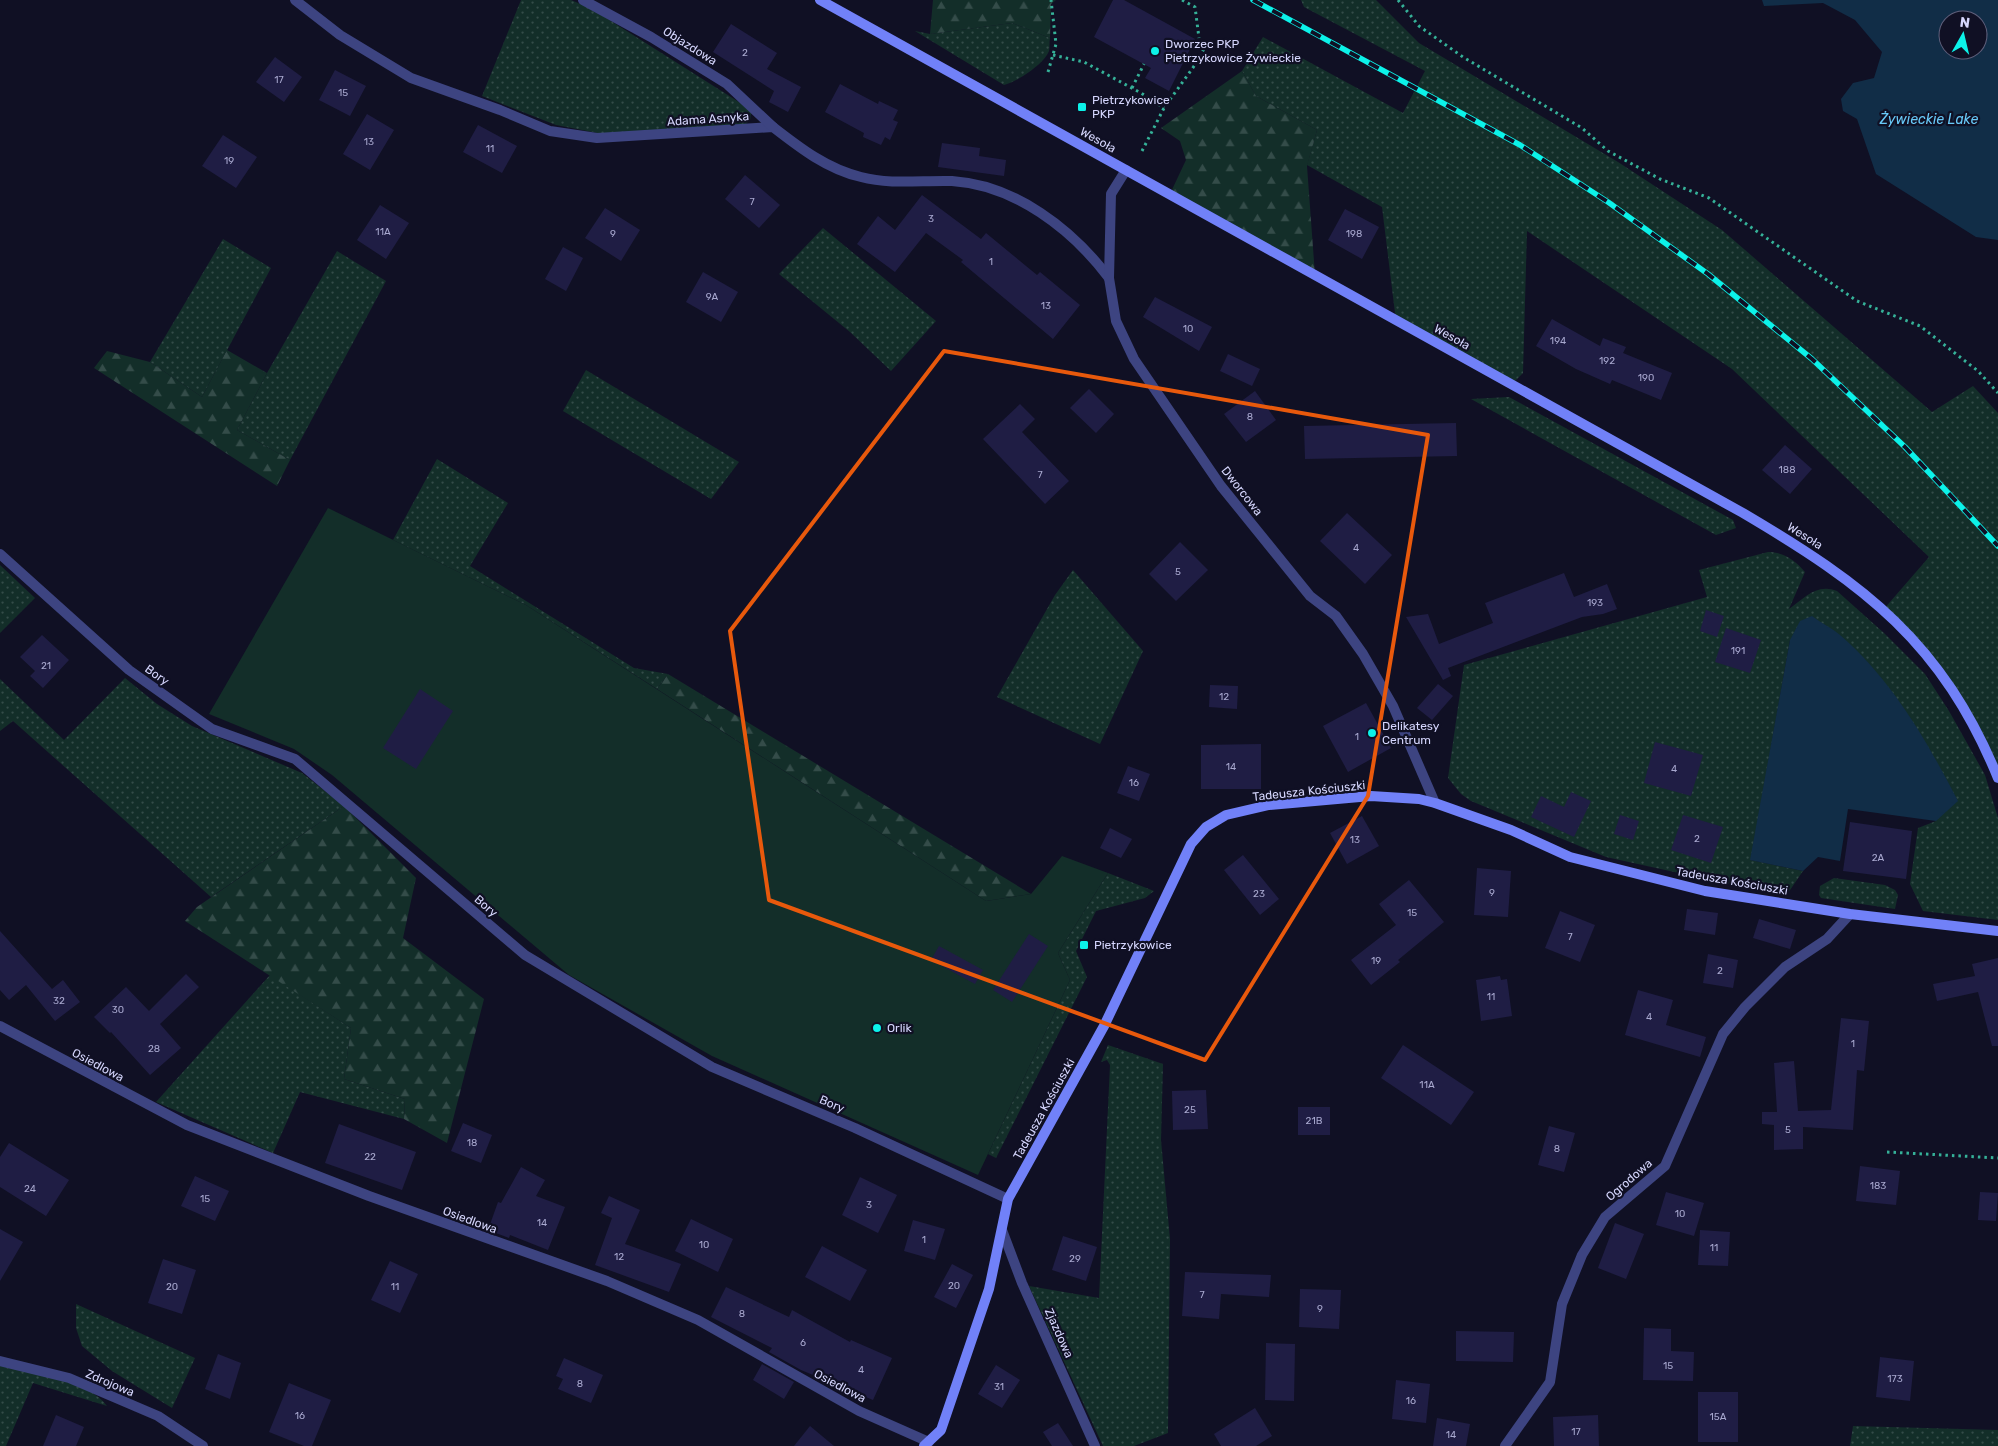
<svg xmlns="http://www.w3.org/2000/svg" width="1998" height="1446" font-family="Rubik,sans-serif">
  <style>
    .grass { fill: url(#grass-dots) }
    .forest { fill: url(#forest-firs) }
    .pitch { fill: #132e29 }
    .water { fill: #112d47; fill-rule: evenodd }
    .building { fill: #1f1d44 }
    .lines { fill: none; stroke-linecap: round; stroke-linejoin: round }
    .path { stroke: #35b198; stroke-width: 3; stroke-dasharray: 2.5 4; stroke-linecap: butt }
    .street { stroke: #3d4481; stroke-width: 10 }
    .secondary { stroke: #7181f8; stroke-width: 10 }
    .rail-casing { stroke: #0cf2e9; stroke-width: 5.5 }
    .rail { stroke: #101024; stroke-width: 4; stroke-dasharray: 11; stroke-linecap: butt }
    .marked { fill: none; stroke: #e8590c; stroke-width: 4; stroke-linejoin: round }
    .poi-dot { fill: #0cf2e9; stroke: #101024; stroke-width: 2 }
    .labels { text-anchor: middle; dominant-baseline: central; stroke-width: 4.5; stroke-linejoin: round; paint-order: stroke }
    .number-label { font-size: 10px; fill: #a8a8cf }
    .poi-label { font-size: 12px; fill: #d5d6fd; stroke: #101024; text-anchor: start }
    .street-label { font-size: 12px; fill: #d5d6fd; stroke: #101024 }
    .water-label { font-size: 14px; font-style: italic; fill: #68c9f8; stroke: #101024 }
  </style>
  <defs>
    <pattern id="grass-dots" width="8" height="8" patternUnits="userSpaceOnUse" patternTransform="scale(1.25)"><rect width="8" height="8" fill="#132e29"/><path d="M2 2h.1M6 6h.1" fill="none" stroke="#344c49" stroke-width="1.8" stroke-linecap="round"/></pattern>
    <pattern id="forest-firs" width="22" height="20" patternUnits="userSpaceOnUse" patternTransform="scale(1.25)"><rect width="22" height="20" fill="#132e29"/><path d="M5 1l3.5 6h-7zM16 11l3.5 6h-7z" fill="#344c49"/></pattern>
  </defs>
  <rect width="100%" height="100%" fill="#101024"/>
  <!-- grass -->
  <g class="grass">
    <polygon points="521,0 571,0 592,9 742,104 751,113 751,119 746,124 603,134 556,125 482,96"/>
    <polygon points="1301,0 1376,0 1419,43 1618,162 1722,230 1932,412 1973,386 1998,413 1998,778 1961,701 1883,610 1929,557 1732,369 1527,231 1523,373 1512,384 1396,321 1382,207 1307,165 1317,130 1256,96 1242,71 1263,37 1403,113 1425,71 1304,7"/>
    <path d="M1012,23L1050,38C1049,42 1050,47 1049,51C1044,64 1017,82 1004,85L915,31L930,34Z"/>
    <polygon points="823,228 936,321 891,371 850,332 779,274"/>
    <polygon points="223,239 271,268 202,397 150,362"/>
    <polygon points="337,251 386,281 290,460 237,430 267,373"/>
    <polygon points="586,370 739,462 711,499 563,411"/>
    <polygon points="1509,397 1733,520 1736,528 1716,535 1471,399"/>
    <polygon points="437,459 508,503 470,566 634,668 668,674 657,689 526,605 393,540"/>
    <path d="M1768,552C1784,552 1795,560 1805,572L1789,609C1805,598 1816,583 1837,591L1884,633L1925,674L1949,711L1985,775L1998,818V920L1923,911L1910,884L1918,828L1936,821L1790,640L1751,860L1803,871L1788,893L1729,884L1606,857L1471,801L1461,794L1448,778L1464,665L1707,597L1699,570Z"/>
    <polygon points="0,565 35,598 0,633"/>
    <polygon points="1073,570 1143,651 1100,744 997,697 1055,595"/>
    <polygon points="125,678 157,704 192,726 302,773 344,806 211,897 13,721 0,731 0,679 64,740"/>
    <polygon points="1108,873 1154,891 1145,898 1096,911 1076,951 1087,977 996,1158 988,1154 1070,980 1058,953"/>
    <polygon points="1834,878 1885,885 1895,890 1898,895 1895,909 1821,898 1819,895 1820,886"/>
    <polygon points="270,975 351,1028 344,1079 405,1099 404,1119 300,1092 273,1153 156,1102"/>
    <polygon points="1108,1045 1163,1064 1161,1140 1170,1239 1168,1433 1134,1446 1103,1446 1029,1286 1099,1298 1110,1065 1107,1060 1101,1062"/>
    <polygon points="76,1304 195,1358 172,1408 112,1371 82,1346 76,1328"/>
    <path d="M0,1365C30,1372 90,1381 107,1406L33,1383L6,1446H0Z"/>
    <polygon points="1853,1426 1998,1430 1998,1446 1850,1446"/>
  </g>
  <!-- forest -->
  <g class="forest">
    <polygon points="933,0 1056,0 1051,4 1050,38 1012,23 930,34"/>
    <polygon points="1242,71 1256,96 1317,130 1307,166 1315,275 1170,194 1186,160 1180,141 1161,128"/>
    <polygon points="227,350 267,373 237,430 290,460 277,486 94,368 107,351 150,362 202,397"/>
    <polygon points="668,674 1031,894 986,901 657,689"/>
    <polygon points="344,806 416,878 403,938 484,999 447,1143 404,1119 405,1099 344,1079 351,1028 185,921 197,907"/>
  </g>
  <!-- pitch -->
  <polygon class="pitch" points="328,508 526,605 986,901 1031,894 1062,856 1108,873 1058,953 1070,980 978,1175 712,1056 569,975 332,775 294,749 209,714"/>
  <!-- water -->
  <g class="water">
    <path d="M1762,0H1998V240L1976,237L1876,174L1857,119L1843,111L1841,99L1853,83L1874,78L1882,52L1855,20L1823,3L1764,6ZM1948,20H1978V50H1948Z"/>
    <path d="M1812,616C1821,623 1832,628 1840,635C1892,680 1927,741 1958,801L1936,821L1848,809L1840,861L1818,857L1803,871L1750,860L1790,640L1800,621Z"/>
  </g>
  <!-- building -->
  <g class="building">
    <polygon points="1113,0 1124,0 1195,39 1169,91 1145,78 1151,68 1094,37"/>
    <polygon points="731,24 777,53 767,69 801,87 788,112 769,102 774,91 713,52"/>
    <polygon points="275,57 302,77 284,102 256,82"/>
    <polygon points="335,70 366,86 350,116 319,100"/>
    <polygon points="840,84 878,104 879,101 898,110 893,120 898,122 890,140 885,137 881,145 863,137 864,133 825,112"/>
    <polygon points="367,114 394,130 370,170 343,154"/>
    <polygon points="478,125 517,146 502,173 463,152"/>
    <polygon points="223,135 257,157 236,188 202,166"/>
    <polygon points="942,143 980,148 979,156 1006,160 1004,176 938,167"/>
    <polygon points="745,175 780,205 759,228 725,199"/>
    <polygon points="922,195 981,239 986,233 1037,275 1040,272 1080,305 1053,339 961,262 963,260 926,233 895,272 857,244 878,216 895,230"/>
    <polygon points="380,205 409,223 386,259 357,240"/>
    <polygon points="605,208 640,230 621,261 585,238"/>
    <polygon points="1345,209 1379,227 1362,259 1328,240"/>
    <polygon points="563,247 583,258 566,291 545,279"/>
    <polygon points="703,272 738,292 721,322 686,302"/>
    <polygon points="1155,297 1212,327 1199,351 1143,317"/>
    <polygon points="1552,319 1600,346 1603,338 1626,347 1623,353 1672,373 1661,400 1612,380 1610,384 1576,369 1536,346"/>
    <polygon points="1228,354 1260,369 1252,386 1220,371"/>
    <polygon points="1089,389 1114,414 1096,433 1070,408"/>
    <polygon points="1255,391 1276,420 1246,442 1224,414"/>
    <polygon points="1020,404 1035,419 1022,432 1069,481 1045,504 983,439"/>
    <polygon points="1456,423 1457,456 1305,459 1304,426"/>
    <polygon points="1785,445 1812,469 1790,494 1762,470"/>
    <polygon points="1347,513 1392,555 1365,584 1320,541"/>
    <polygon points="1180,542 1208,570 1176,601 1149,574"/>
    <polygon points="1564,573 1574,597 1607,584 1617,609 1603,614 1582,617 1448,668 1451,676 1443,680 1406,617 1428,614 1439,644 1493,623 1485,603"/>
    <polygon points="1706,610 1724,616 1717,637 1700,631"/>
    <polygon points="1726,628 1761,640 1750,673 1715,662"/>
    <polygon points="42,635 69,660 43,688 30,676 35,671 20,657"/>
    <polygon points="1438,684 1453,696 1432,720 1417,708"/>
    <polygon points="1210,685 1238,686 1237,709 1209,707"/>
    <polygon points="420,689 453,711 416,769 383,748"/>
    <polygon points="1366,703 1391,748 1348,772 1323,726"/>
    <polygon points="1655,742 1703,755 1691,796 1644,783"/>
    <polygon points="1261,744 1261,789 1201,789 1201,745"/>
    <polygon points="1128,766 1150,774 1139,801 1117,793"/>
    <polygon points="1571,792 1591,801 1574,837 1531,817 1541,796 1564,807"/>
    <polygon points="1620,815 1639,821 1633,840 1614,834"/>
    <polygon points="1683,815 1723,827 1711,863 1671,850"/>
    <polygon points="1362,816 1379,846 1347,864 1330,833"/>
    <polygon points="1850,822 1912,831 1906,879 1843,871"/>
    <polygon points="1110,828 1132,839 1121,858 1100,848"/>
    <polygon points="1243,855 1279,899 1260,915 1224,870"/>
    <polygon points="1477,868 1511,871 1508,917 1474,915"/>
    <polygon points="1409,880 1444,922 1398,960 1400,962 1371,985 1351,960 1396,925 1379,904"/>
    <polygon points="1687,909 1718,913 1715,935 1684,930"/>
    <polygon points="1560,911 1595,925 1580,962 1545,948"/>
    <polygon points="1759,919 1796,930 1790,949 1753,938"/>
    <polygon points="0,931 52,989 63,980 80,1002 55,1021 26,985 9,1000 0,990"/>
    <polygon points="1029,934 1048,946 1012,1002 993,990"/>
    <polygon points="939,946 983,970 975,984 931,960"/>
    <polygon points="1708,954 1738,960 1733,988 1703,983"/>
    <polygon points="1998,958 1998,1046 1992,1046 1978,992 1937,1001 1933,984 1975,976 1972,964"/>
    <polygon points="186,974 199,987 160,1024 181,1048 150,1075 111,1032 110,1033 94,1017 126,987 149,1011"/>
    <polygon points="1500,976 1501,980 1507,979 1512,1016 1481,1021 1476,980"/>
    <polygon points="1638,990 1673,1000 1666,1025 1706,1037 1700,1057 1625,1035"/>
    <polygon points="1841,1018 1869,1021 1864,1071 1857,1070 1853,1130 1803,1127 1803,1149 1774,1150 1774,1125 1762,1124 1762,1112 1777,1112 1774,1063 1794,1061 1798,1111 1831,1110"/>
    <polygon points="1403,1045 1474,1092 1451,1125 1381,1078"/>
    <polygon points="1206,1090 1208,1129 1173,1130 1172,1091"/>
    <rect x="1298" y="1107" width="32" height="28"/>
    <polygon points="463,1123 492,1135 481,1163 451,1151"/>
    <polygon points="339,1124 416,1152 402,1190 325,1163"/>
    <polygon points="1549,1126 1575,1133 1564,1172 1538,1165"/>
    <polygon points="9,1143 69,1180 46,1216 0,1187 0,1157"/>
    <polygon points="1860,1166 1900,1171 1896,1205 1856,1201"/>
    <polygon points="521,1167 545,1180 536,1196 565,1207 548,1250 510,1235 509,1238 488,1230 498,1202 501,1203"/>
    <polygon points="195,1176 229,1191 215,1221 181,1206"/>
    <polygon points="860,1177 897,1195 878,1233 842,1215"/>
    <polygon points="1666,1192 1704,1203 1694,1236 1656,1225"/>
    <polygon points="1980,1192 1998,1193 1996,1221 1978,1220"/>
    <polygon points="609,1196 640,1210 625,1244 681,1264 669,1292 595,1265 612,1218 601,1213"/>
    <polygon points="691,1219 733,1239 718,1272 675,1251"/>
    <polygon points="913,1220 945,1229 935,1260 904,1251"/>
    <polygon points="1615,1223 1644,1234 1626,1279 1598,1268"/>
    <polygon points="0,1229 23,1242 0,1281"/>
    <polygon points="1700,1230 1730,1232 1728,1266 1698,1265"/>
    <polygon points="1063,1236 1097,1247 1086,1281 1052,1270"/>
    <polygon points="822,1246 867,1270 850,1301 805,1277"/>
    <polygon points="163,1259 196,1270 182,1314 148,1303"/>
    <polygon points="390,1261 418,1274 400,1313 371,1300"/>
    <polygon points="952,1264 973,1275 956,1308 934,1297"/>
    <polygon points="1185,1272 1271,1275 1269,1297 1221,1294 1219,1319 1182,1316"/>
    <polygon points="726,1287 789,1317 792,1310 850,1342 851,1340 892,1358 873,1400 801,1370 769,1352 772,1348 711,1317"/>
    <polygon points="1300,1289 1341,1290 1339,1329 1299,1327"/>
    <polygon points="1644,1328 1671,1329 1671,1351 1694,1352 1693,1381 1643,1380"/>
    <polygon points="1456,1331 1514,1332 1513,1362 1456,1361"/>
    <polygon points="1266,1343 1295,1344 1294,1401 1265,1400"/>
    <polygon points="218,1354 241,1363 230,1399 205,1389"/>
    <polygon points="1880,1357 1914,1361 1910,1401 1876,1397"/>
    <polygon points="564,1358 603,1375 591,1403 558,1389 563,1379 556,1376"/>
    <polygon points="762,1364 794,1382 784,1399 753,1380"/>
    <polygon points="996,1365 1020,1380 1002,1408 978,1394"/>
    <polygon points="1396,1380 1430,1384 1426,1423 1392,1419"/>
    <polygon points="289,1383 331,1400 312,1446 304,1446 269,1432"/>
    <rect x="1698" y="1392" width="40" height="50"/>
    <polygon points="1255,1408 1272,1436 1256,1446 1221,1446 1214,1434"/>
    <polygon points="56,1415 84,1427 76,1446 43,1446"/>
    <polygon points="1598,1415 1599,1446 1554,1446 1553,1417"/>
    <polygon points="1437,1418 1470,1424 1466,1446 1433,1446"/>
    <polygon points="1058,1423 1073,1446 1052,1446 1043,1432"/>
    <polygon points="810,1426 834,1446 794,1446"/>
  </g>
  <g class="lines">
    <!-- path -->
    <g class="path">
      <polyline points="1182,0 1195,7 1199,38"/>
      <polyline points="1398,0 1419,26 1463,57 1582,128 1608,151 1660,179 1709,198 1857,301 1920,326 1978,371 1998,393"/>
      <polyline points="1053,55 1084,62 1141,93 1164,108"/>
      <polyline points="1048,72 1056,44 1051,0"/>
      <polyline points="1132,88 1144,64"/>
      <polyline points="1142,151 1164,108 1197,62 1207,43"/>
      <polyline points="1887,1152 1998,1158"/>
    </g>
    <!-- street -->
    <g class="street">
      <path d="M295,0L340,35L411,78L500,110L550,131L597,138L773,127C800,148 827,169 861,177C891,185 922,180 952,181C1015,185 1072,229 1109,278"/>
      <polyline points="583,0 651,37 727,84 773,127"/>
      <polyline points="1126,170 1111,194 1109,278 1116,321 1134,359 1221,486 1310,596 1336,616 1363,654 1393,706 1435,803"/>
      <polyline points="0,554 129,670 212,729 295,759 525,955 712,1067 855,1128 1008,1199"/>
      <polyline points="0,1026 187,1125 369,1196 607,1281 698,1320 859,1411 929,1442"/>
      <polyline points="1002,1230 1022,1283 1095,1446"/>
      <polyline points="0,1361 69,1378 158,1416 203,1446"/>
      <polyline points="1505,1446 1550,1382 1562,1304 1582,1255 1605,1217 1665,1166 1723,1034 1745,1007 1785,967 1827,939 1850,914"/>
    </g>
    <!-- secondary -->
    <g class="secondary">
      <path d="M820,0L1743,513C1865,585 1942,642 1998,778"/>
      <polyline points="924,1446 941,1430 989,1289 1008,1199 1104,1026 1191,844 1206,827 1226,815 1269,805 1371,796 1419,799 1435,803 1511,830 1570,857 1705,891 1850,914 1998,931"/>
    </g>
    <defs>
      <polyline id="rail" points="1253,0 1520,145 1608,202 1708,274 1812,359 1905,447 1998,546"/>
    </defs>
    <!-- rail casing -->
    <use href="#rail" class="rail-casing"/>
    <!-- rail -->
    <use href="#rail" class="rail"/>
  </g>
  <!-- marked area -->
  <path class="marked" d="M944,351L1428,435L1368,796L1205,1060L769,900L730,631Z"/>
  <!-- markers -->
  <g class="poi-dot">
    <circle cx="1155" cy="51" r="5"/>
    <rect x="1077" y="102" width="10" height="10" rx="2.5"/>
    <circle cx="1372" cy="733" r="5"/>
    <rect x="1079" y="940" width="10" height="10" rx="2.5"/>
    <circle cx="877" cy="1028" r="5"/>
  </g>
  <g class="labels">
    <!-- number labels -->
    <g class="number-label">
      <text x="745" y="53">2</text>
      <text x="279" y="80">17</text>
      <text x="343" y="93">15</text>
      <text x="369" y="142">13</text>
      <text x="490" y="149">11</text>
      <text x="229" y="161">19</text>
      <text x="752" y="202">7</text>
      <text x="931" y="219">3</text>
      <text x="383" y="232">11A</text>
      <text x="613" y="234">9</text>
      <text x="1354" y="234">198</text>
      <text x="991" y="262">1</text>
      <text x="712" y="297">9A</text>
      <text x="1046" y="306">13</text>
      <text x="1188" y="329">10</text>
      <text x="1558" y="341">194</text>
      <text x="1607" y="361">192</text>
      <text x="1646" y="378">190</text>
      <text x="1250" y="417">8</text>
      <text x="1787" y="470">188</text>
      <text x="1040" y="475">7</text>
      <text x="1356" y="548">4</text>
      <text x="1178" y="572">5</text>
      <text x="1595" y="603">193</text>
      <text x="1738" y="651">191</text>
      <text x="46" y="666">21</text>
      <text x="1224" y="697">12</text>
      <text x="1357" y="737">1</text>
      <text x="1231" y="767">14</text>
      <text x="1674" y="769">4</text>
      <text x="1134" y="783">16</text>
      <text x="1697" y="839">2</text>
      <text x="1355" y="840">13</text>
      <text x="1878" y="858">2A</text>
      <text x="1492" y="893">9</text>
      <text x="1259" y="894">23</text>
      <text x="1412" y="913">15</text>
      <text x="1570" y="937">7</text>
      <text x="1376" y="961">19</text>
      <text x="1720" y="971">2</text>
      <text x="1491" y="997">11</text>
      <text x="59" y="1001">32</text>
      <text x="118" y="1010">30</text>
      <text x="1649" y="1017">4</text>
      <text x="1853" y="1044">1</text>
      <text x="154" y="1049">28</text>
      <text x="1427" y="1085">11A</text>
      <text x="1190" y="1110">25</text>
      <text x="1314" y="1121">21B</text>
      <text x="1788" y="1130">5</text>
      <text x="472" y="1143">18</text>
      <text x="1557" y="1149">8</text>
      <text x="370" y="1157">22</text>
      <text x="1878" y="1186">183</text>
      <text x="30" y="1189">24</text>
      <text x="205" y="1199">15</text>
      <text x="869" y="1205">3</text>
      <text x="1680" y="1214">10</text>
      <text x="542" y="1223">14</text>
      <text x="924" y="1240">1</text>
      <text x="704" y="1245">10</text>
      <text x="1714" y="1248">11</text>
      <text x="619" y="1257">12</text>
      <text x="1075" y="1259">29</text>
      <text x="954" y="1286">20</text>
      <text x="172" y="1287">20</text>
      <text x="395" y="1287">11</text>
      <text x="1202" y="1295">7</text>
      <text x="1320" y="1309">9</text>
      <text x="742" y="1314">8</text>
      <text x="803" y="1343">6</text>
      <text x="1668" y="1366">15</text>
      <text x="861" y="1370">4</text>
      <text x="1895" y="1379">173</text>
      <text x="580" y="1384">8</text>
      <text x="999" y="1387">31</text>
      <text x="1411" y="1401">16</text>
      <text x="300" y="1416">16</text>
      <text x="1718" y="1417">15A</text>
      <text x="1576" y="1432">17</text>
      <text x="1451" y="1435">14</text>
    </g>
    <!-- poi labels -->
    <g class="poi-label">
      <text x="1165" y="44">Dworzec PKP<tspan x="1165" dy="14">Pietrzykowice Żywieckie</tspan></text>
      <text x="1092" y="100">Pietrzykowice<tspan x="1092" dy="14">PKP</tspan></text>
      <text x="1382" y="726">Delikatesy<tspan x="1382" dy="14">Centrum</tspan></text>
      <text x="1094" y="945">Pietrzykowice</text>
      <text x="887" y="1028">Orlik</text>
    </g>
    <!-- street labels -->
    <g class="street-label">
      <text transform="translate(690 46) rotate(32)">Objazdowa</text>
      <text transform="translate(708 119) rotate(-4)">Adama Asnyka</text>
      <text transform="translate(1098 140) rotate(29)">Wesoła</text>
      <text transform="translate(1452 337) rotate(29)">Wesoła</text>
      <text transform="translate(1242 491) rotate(52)">Dworcowa</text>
      <text transform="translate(1805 536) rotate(32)">Wesoła</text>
      <text transform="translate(157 675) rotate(35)">Bory</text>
      <text transform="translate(1309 791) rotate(-6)">Tadeusza Kościuszki</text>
      <text transform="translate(1732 881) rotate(10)">Tadeusza Kościuszki</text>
      <text transform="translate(486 906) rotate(41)">Bory</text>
      <text transform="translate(98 1065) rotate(28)">Osiedlowa</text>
      <text transform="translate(832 1104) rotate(23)">Bory</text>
      <text transform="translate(1044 1109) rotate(-61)">Tadeusza Kościuszki</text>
      <text transform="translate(1629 1180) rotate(-41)">Ogrodowa</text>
      <text transform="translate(470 1220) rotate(20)">Osiedlowa</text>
      <text transform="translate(1059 1333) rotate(66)">Zjazdowa</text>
      <text transform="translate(110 1383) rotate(23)">Zdrojowa</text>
      <text transform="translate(840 1386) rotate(28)">Osiedlowa</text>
    </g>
    <!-- water labels -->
    <g class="water-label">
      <text x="1929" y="119">Żywieckie Lake</text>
    </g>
  </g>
  <!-- north arrow -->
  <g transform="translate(1963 35) rotate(8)"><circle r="24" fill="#101024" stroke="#5f5f7b"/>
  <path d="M0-4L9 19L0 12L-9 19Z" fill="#0cf2e9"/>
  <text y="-8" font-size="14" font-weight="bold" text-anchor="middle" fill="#d5d6fd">N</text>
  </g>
</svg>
